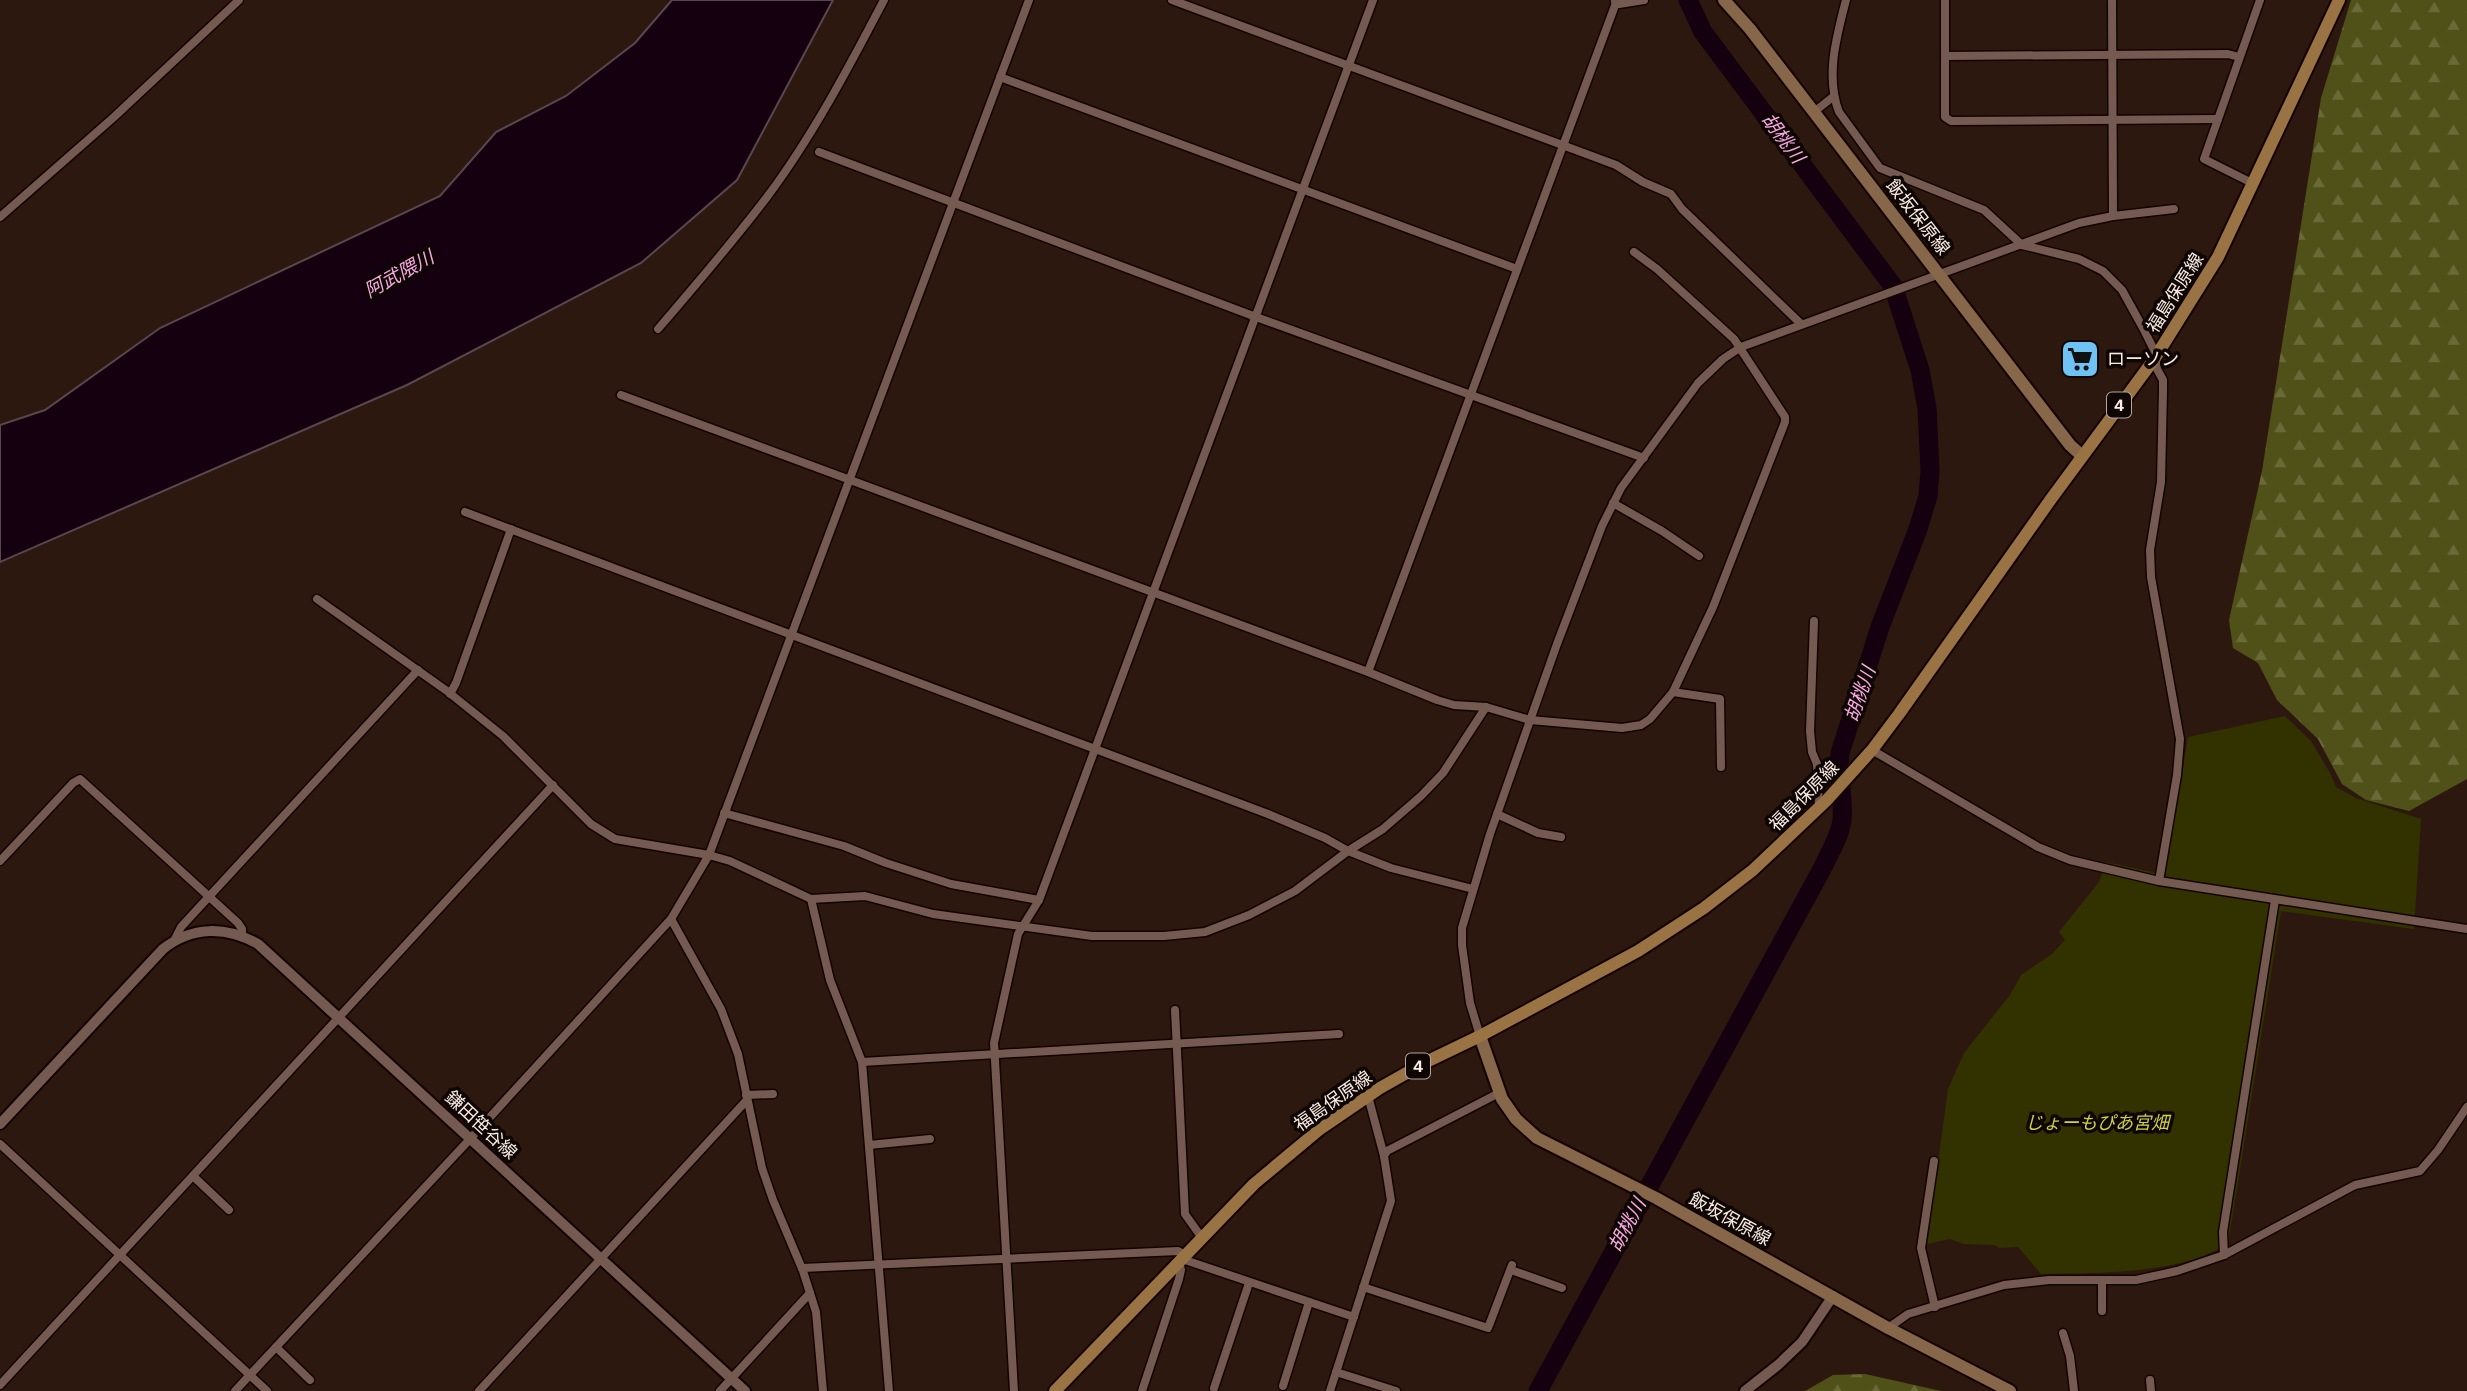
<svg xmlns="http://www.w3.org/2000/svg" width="2467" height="1391" font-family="Bitter,'Noto Sans JP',serif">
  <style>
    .green { fill: #323200 }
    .forest { fill: url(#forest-firs) }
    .water { fill: #15000f; stroke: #5a464f; stroke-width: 2 }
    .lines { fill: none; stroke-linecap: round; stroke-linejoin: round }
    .river { stroke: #15000f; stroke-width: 19 }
    .minor-casing { stroke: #140300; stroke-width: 11 }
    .tertiary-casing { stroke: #140300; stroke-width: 14 }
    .secondary-casing { stroke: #140300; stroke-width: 16 }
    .primary-casing { stroke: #140300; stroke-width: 16 }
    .minor { stroke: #745a50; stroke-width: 8 }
    .tertiary { stroke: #745a50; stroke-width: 10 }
    .secondary { stroke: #87674a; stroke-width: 12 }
    .primary { stroke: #997344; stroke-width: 12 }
    .labels { text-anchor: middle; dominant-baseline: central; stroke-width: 7; stroke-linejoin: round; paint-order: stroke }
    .shield { fill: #0e0603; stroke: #b3a6a0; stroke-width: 2 }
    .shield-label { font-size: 16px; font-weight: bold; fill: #faeae4 }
    .street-label { font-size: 18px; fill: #faeae4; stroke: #0e0603 }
    .poi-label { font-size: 18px; fill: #faeae4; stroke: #0e0603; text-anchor: start }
    .park-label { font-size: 18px; font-style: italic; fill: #d0d244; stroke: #0e0603 }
    .water-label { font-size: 19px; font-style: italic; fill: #fca7e6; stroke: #0e0603 }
  </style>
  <defs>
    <pattern id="forest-firs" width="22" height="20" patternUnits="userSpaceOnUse" patternTransform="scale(1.75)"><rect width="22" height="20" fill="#505118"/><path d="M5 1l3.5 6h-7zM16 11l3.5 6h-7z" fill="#6a6a39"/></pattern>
  </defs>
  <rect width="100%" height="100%" fill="#2d180f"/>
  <!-- green -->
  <path class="green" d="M2285,716L2311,741L2330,773L2336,787L2356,798L2421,819L2414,929L2281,911L2228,1245C2215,1250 2201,1258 2188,1261C2139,1274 2090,1273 2041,1274L2018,1247L2000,1248L1994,1245L1963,1244L1950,1239L1927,1244L1948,1089L1964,1053L2010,995L2021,975L2052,954L2065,940L2059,932L2099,882L2106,862L2156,873L2177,804L2188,737Z"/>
  <!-- forest -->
  <g class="forest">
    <polygon points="2351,0 2467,0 2467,779 2409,811 2366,800 2342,784 2318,739 2277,700 2258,663 2233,648 2229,620 2262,471 2321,98"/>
    <polygon points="1865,1374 1941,1391 1805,1391 1833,1375"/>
  </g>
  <!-- water -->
  <polygon class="water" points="672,0 833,0 737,180 641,263 407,385 0,562 0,425 45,410 160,328 440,196 496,132 566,96 635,43"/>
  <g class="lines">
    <!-- river -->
    <path class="river" d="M1538,1391L1823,867C1830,852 1840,836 1842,820C1844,798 1838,775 1840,753L1880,627L1918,529L1928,496L1930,471L1927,408L1920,370L1893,286L1703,32L1688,0"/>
    <defs>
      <g id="minor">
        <polyline points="1172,0 1616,165 1643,182 1671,194 1682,209 1801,324"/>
        <path d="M1846,0C1837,35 1825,76 1839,112L1880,168L1984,210L2022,245L2079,259L2103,271L2122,290L2143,328L2154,350L2157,369L2163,380V390L2161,482L2150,550L2151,577L2180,739L2177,775L2159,881"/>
        <polyline points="1945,0 1945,117 1951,121 2218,119"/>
        <polyline points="1615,1 1619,4 1644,0"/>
        <polyline points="1945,56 2228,54 2239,57"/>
        <polyline points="1000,77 1517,269"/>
        <polyline points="1814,112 1834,96"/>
        <polyline points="819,152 1256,317 1644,458"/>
        <polyline points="2252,183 2204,159 2260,0"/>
        <polyline points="2113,216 2174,209"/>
        <polyline points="0,217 114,117 239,0"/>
        <path d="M658,329C695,286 732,243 767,197C812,137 849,67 884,0"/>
        <polyline points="621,395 1368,672 1437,700 1454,705 1486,707 1530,720 1622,728 1641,725 1650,719 1673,692 1713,607 1785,422 1785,417 1734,339 1657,269 1634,252"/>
        <polyline points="1613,503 1662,531 1699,556"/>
        <polyline points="465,512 1268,814 1325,838 1348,851 1391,868 1473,889"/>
        <polyline points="317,599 447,691 503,736 591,824 615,839 709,855 730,861 811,899 865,896 933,914 1092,936 1164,936 1205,932 1249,915 1295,891 1348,851 1383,829 1421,796 1443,773 1486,707"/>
        <polyline points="1814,621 1810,731 1812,752 1817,764 1819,807"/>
        <polyline points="1368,672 1617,0"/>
        <polyline points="1673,692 1720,699 1721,767"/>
        <polyline points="450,694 456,683 511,529"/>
        <polyline points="1872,750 2038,847 2070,860 2159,881 2467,929"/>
        <polyline points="724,813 844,846 886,863 951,884 1039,900"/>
        <polyline points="1497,814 1538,833 1561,837"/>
        <polyline points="0,861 73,783 80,779 238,923 242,929 242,935"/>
        <polyline points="811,899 830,980 862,1062 889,1391"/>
        <polyline points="671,919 721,1009 738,1054 762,1168 773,1200 803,1271 816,1312 823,1391"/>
        <polyline points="175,939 181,927 418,670"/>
        <polyline points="1175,1010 1185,1214 1202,1238"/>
        <polyline points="1480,1036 1470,1003 1462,945 1462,928 1490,834 1557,644 1602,526 1621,488 1698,383 1723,359 1741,347 2079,223 2113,216 2112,0"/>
        <polyline points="862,1062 1339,1034"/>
        <polyline points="746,1095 773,1094"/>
        <polyline points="1368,1096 1384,1156"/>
        <polyline points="0,1144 267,1391"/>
        <polyline points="869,1145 930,1139"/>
        <polyline points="1934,1161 1921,1248 1935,1307"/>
        <polyline points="193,1176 229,1210"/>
        <polyline points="2224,1255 2223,1232 2275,900"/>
        <polyline points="1182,1259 1354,1317"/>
        <polyline points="802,1268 1178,1251 1185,1255"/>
        <polyline points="1511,1270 1562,1288"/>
        <polyline points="2102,1280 2102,1311"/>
        <polyline points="1363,1287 1488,1328 1512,1265"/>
        <polyline points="1888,1328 1908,1314 2004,1285 2049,1280 2136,1280 2177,1271 2224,1255 2355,1185 2420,1171 2438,1150 2467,1107"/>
        <polyline points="2063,1333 2070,1356 2074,1391"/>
        <polyline points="276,1347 310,1380"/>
        <polyline points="1336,1372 1396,1391"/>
        <polyline points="2150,1380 2151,1391"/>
        <polyline points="0,1385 553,785"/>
        <polyline points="1283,1386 1309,1302"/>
        <polyline points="1214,1388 1249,1283"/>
        <polyline points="235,1391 470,1139 671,919 709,855 1029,0"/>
        <polyline points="479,1391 746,1101"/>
        <polyline points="720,1391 810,1293"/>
        <polyline points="1014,1391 994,1043 1018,934 1039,900 1373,0"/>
        <polyline points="1142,1391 1179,1279 1181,1270 1179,1262"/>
        <polyline points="1330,1391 1391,1201 1384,1156 1387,1151 1499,1093"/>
      </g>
      <g id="tertiary">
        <path d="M0,1124L163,949C192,926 226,926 258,944L745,1391"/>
        <polyline points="1745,1391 1778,1365 1802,1342 1833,1296"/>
      </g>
      <g id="secondary">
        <polyline points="1724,0 1750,29 2070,445 2082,456"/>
        <polyline points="1480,1036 1502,1099 1516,1119 1537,1138 1656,1198 1888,1328 2010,1391"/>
      </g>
      <polyline id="primary" points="1055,1391 1254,1184 1320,1129 1380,1088 1426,1062 1480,1036 1638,951 1704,908 1753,870 1826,801 1872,750 1899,714 2051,499 2155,358 2218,257 2339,0"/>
    </defs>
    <!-- minor casing -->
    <use href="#minor" class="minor-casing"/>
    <!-- tertiary casing -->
    <use href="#tertiary" class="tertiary-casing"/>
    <!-- secondary casing -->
    <use href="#secondary" class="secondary-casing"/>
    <!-- primary casing -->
    <use href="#primary" class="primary-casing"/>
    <!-- minor -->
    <use href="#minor" class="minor"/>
    <!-- tertiary -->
    <use href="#tertiary" class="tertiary"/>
    <!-- secondary -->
    <use href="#secondary" class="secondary"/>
    <!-- primary -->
    <use href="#primary" class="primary"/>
  </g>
  <!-- icons -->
  <defs>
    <symbol id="supermarket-square" viewBox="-11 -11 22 22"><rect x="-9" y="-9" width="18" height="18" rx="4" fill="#6fc2f4" stroke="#0e0603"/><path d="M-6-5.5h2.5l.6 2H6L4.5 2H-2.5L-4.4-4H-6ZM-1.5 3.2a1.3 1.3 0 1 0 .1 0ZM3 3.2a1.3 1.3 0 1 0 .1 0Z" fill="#111"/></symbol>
  </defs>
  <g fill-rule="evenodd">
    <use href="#supermarket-square" x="2058" y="337" width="44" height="44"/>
  </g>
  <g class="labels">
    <!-- shield labels -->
    <g class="shield">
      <rect x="2107" y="392.5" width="24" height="25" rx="5"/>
      <rect x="1406" y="1053.5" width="24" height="25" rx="5"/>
    </g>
    <g class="shield-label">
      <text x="2119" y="405">4</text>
      <text x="1418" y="1066">4</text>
    </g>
    <!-- street labels -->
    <g class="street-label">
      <text transform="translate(1918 217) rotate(52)">飯坂保原線</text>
      <text transform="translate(2175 293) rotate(-58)">福島保原線</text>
      <text transform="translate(1804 796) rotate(-45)">福島保原線</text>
      <text transform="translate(1333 1101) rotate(-35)">福島保原線</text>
      <text transform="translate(481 1125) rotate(43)">鎌田笹谷線</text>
      <text transform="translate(1730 1219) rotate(29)">飯坂保原線</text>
    </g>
    <!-- poi labels -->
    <g class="poi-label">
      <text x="2107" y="359">ローソン</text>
    </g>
    <!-- park labels -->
    <g class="park-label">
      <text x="2097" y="1123">じょーもぴあ宮畑</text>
    </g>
    <!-- water labels -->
    <g class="water-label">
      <text transform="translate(1783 138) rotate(53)">胡桃川</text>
      <text transform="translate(399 274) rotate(-29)">阿武隈川</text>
      <text transform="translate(1860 694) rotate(-71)">胡桃川</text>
      <text transform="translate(1627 1225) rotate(-62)">胡桃川</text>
    </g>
  </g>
</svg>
